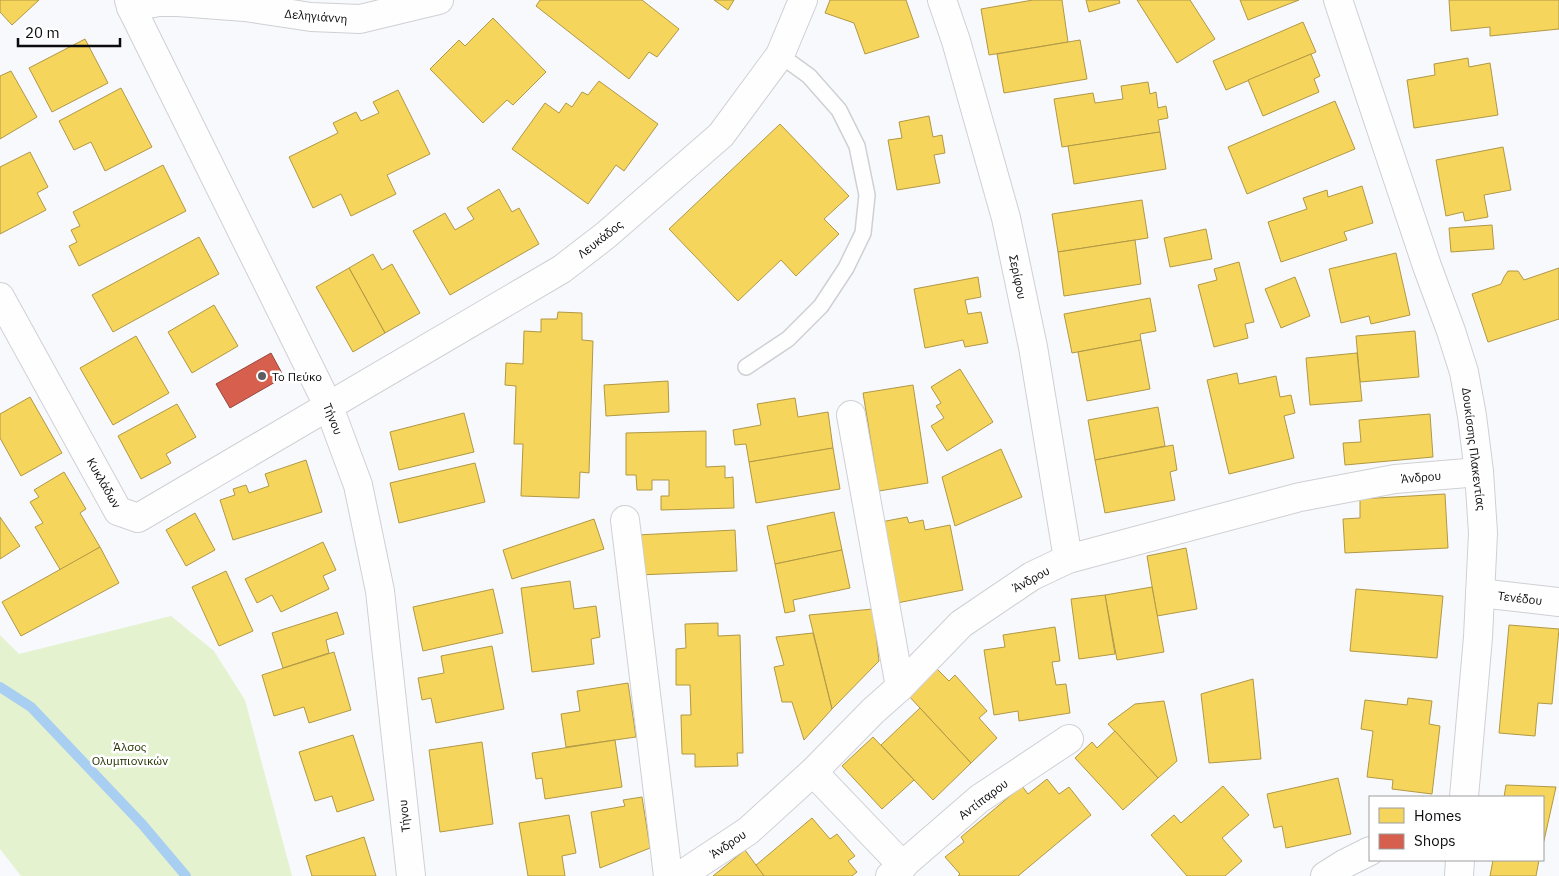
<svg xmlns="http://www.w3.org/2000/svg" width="1559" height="876" font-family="'IBM Plex Sans',sans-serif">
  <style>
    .green { fill: #e5f2d0 }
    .homes { fill: #f6d55c; stroke: #b09845 }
    .shops { fill: #d6604d; stroke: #99463a }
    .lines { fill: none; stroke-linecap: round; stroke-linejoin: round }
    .stream { stroke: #a8cef1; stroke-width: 10 }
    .lane-casing { stroke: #cfd0d3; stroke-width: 18 }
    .street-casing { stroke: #cfd0d3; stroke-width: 30 }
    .lane { stroke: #fefeff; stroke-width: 15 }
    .street { stroke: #fefeff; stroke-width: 28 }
    .poi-dot { fill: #5e5e62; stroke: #fff; stroke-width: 2 }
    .labels { text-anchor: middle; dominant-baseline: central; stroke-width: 5; stroke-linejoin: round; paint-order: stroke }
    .street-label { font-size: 12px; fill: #0b0b0e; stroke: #fff }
    .poi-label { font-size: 12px; fill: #0b0b0e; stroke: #fff; text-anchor: start }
    .park-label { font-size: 12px; fill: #283503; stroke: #fff }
  </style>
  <rect width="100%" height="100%" fill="#f8f9fd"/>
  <!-- green -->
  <polygon class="green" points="171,616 214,651 245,700 292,876 21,876 0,849 0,635 19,654"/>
  <!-- homes -->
  <g class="homes">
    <polygon points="0,0 39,0 12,25 0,12"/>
    <polygon points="540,0 642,0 679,29 657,57 649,52 629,79 536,6"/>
    <polygon points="714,0 734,0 728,10"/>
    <polygon points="830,0 906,0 919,37 865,54 854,23 825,13"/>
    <polygon points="1033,0 1062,0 1068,42 989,55 981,9"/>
    <polygon points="1086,0 1119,0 1120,3 1089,12"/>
    <polygon points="1137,0 1190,0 1215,39 1177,63"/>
    <polygon points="1240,0 1299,0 1248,20"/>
    <polygon points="1449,0 1559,0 1559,29 1490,36 1490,27 1451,31"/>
    <polygon points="493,18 546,72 513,105 507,100 483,123 430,69 459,40 465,46"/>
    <polygon points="1303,22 1316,52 1226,90 1213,61"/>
    <polygon points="85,39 108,83 52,112 29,68"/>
    <polygon points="1080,40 1087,79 1004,93 997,54"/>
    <polygon points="1311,54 1320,76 1314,79 1319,92 1263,116 1248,80"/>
    <polygon points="1468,58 1469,67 1490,63 1498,115 1414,128 1407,80 1435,75 1434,64"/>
    <polygon points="11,71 37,117 0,139 0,76"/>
    <polygon points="599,81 658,124 624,171 616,165 588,204 512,149 545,103 559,113 566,103 572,107 582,92 588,95"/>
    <polygon points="1148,82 1150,94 1156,92 1158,108 1166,106 1168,118 1158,120 1160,132 1062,147 1054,99 1093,93 1095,103 1123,99 1121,86"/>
    <polygon points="121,88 152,147 105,171 91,142 74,150 59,121"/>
    <polygon points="398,90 430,154 387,175 396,194 351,216 341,194 313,208 289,157 338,133 333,123 356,112 361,121 379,113 373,102"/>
    <polygon points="1335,101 1355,149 1247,194 1228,147"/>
    <polygon points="929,116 933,137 942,135 945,153 934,155 940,183 897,190 888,140 902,138 899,122"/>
    <polygon points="780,124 849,196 824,219 839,234 796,276 781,260 738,301 669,229"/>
    <polygon points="1160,132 1166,169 1074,184 1068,146"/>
    <polygon points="1503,147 1511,190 1484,195 1488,217 1465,221 1463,212 1446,216 1436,160"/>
    <polygon points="30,152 48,187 37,193 46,210 0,234 0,167"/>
    <polygon points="163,165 186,211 79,266 69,246 77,242 71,230 80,226 73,212"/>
    <polygon points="1362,186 1373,223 1344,232 1347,240 1281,262 1268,222 1307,209 1303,198 1327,190 1328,197"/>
    <polygon points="499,189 512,212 519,208 539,244 450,295 413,231 445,213 455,230 474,219 467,208"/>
    <polygon points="1142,200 1148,238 1058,252 1052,214"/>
    <polygon points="1492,225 1494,249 1451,252 1449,228"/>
    <polygon points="1206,229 1212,259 1170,267 1164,238"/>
    <polygon points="199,237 219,274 113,332 92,295"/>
    <polygon points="1135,240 1141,284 1064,296 1058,252"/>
    <polygon points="1396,253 1410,315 1371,324 1369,316 1341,323 1329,269"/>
    <polygon points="373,254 382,270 392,264 420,313 385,333 349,268"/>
    <polygon points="1239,262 1254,322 1245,324 1248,338 1214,347 1198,285 1217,280 1214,269"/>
    <polygon points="349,268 385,333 353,352 316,287"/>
    <polygon points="1559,268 1559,319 1488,342 1472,294 1501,284 1504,277 1508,271 1518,271 1524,280"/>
    <polygon points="978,277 981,297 965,300 968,314 981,312 988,343 965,347 963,340 925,348 914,289"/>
    <polygon points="1295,277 1310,316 1281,328 1265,289"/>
    <polygon points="1150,298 1156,331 1140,334 1141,340 1072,353 1064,314"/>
    <polygon points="214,305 238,346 192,373 168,332"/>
    <polygon points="558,312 582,313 582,340 593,341 589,473 580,472 579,498 521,496 523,444 514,444 516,386 505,385 506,363 523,364 524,331 541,332 541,319 557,319"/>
    <polygon points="1415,331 1419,377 1360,382 1356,336"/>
    <polygon points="136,336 169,393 113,425 80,368"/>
    <polygon points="1141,340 1150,389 1087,401 1078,352"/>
    <polygon points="1357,353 1362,401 1310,405 1306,358"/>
    <polygon points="960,369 993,422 947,451 931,426 944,418 936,406 941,403 931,387"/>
    <polygon points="1237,373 1239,384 1276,376 1280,397 1291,395 1295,413 1284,416 1294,458 1229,474 1207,380"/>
    <polygon points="668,381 669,412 606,416 604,385"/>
    <polygon points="913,385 928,483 879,491 863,393"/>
    <polygon points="30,397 62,453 21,476 0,438 0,414"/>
    <polygon points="795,398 798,417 828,412 833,448 749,462 746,444 735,445 733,430 761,425 757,404"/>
    <polygon points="177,404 196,437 166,454 171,463 141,479 118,436"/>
    <polygon points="1158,407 1165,446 1095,460 1088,420"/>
    <polygon points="464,413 474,452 399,470 390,432"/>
    <polygon points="1430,414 1433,457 1345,465 1343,443 1361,442 1359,420"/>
    <polygon points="706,431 706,467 725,466 725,478 733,477 734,508 661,510 661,496 669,496 669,480 652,480 652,490 637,490 636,475 626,475 626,433"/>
    <polygon points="1173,445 1177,470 1170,472 1175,500 1105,513 1095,460"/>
    <polygon points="833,448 840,489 756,503 749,462"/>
    <polygon points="1001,449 1022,497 955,526 942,477"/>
    <polygon points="306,460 322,512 233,540 220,500 235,495 233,489 246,485 249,493 269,486 265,474"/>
    <polygon points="475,463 485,502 399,523 390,483"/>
    <polygon points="64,472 86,509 80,513 100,547 61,571 35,527 43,523 30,502 39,497 34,490"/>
    <polygon points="1445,494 1448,548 1345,553 1343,519 1360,518 1360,499"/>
    <polygon points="834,512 842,550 775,564 767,526"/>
    <polygon points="195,513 215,550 186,566 166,530"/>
    <polygon points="0,517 20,546 0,559"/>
    <polygon points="907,517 909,523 923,520 925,530 950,525 963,590 897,603 881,522"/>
    <polygon points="594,519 604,549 512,579 503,550"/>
    <polygon points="735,530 737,571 638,575 637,535"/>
    <polygon points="323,542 336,570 323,576 329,589 281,612 272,595 257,603 245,579"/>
    <polygon points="100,547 119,583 21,636 2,602"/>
    <polygon points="1186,548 1197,609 1157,616 1147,556"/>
    <polygon points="842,550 850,588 793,600 795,611 785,613 775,564"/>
    <polygon points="226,571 253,631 219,646 192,587"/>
    <polygon points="570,581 574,609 596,606 600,637 591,639 594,664 532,672 521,588"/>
    <polygon points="1152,587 1164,652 1117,660 1105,595"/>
    <polygon points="493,589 503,633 423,651 413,607"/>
    <polygon points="1356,589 1443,596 1437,658 1350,651"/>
    <polygon points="1105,595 1115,654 1079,659 1071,599"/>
    <polygon points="873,609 879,661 832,709 809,615"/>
    <polygon points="337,612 344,634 326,640 329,653 283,668 272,633"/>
    <polygon points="718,623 718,636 740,635 743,753 737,753 738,766 695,767 695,754 682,754 681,715 691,715 690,685 676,685 676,649 686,648 685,624"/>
    <polygon points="1509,625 1559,629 1552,704 1538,703 1535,736 1499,733"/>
    <polygon points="1055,627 1060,661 1052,662 1056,685 1066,684 1070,713 1019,721 1018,711 994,715 984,650 1005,647 1003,635"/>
    <polygon points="813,633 832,709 804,740 792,702 782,702 774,667 784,665 776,637"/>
    <polygon points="492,646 504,709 436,723 431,698 422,700 418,678 444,673 441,656"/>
    <polygon points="334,652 351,710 309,723 304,707 274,716 262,675"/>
    <polygon points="936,668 949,681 955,675 987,711 979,718 997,738 971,763 907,694"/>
    <polygon points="1253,679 1261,759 1209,763 1201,694"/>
    <polygon points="628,683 636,737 566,747 561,714 580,711 577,691"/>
    <polygon points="1408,698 1432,701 1429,724 1440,726 1432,794 1392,789 1393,780 1367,777 1373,731 1361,729 1365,700 1407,705"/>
    <polygon points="1164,701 1177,761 1158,778 1108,724 1135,704"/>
    <polygon points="920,708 971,763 933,800 881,745"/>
    <polygon points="1115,731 1158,778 1123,810 1075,758 1092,742 1097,748"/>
    <polygon points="353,735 374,800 337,812 332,796 315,801 299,752"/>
    <polygon points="873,737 914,780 882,809 842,766"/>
    <polygon points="615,740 622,787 545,799 542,778 536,779 532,753"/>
    <polygon points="482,742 493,824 440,832 429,750"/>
    <polygon points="1338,778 1351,834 1286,848 1282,826 1274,828 1267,794"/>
    <polygon points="1047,779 1059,794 1069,787 1091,815 1018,876 958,876 960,874 945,857 964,842 961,837 1022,786 1028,794"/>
    <polygon points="1506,785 1556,787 1543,845 1543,797 1504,797"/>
    <polygon points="1223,786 1249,815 1222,838 1242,861 1225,876 1187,876 1151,835 1174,815 1181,823"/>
    <polygon points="642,797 650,848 600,868 591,812 625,806 623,800"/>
    <polygon points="569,815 576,853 562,856 565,876 528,876 519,823"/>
    <polygon points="812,818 830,839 837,834 855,856 848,861 857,872 852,876 764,876 755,866"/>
    <polygon points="364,837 376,876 312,876 306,856"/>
    <polygon points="745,850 764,876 713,876"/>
    <polygon points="1493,860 1539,860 1536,876 1490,876"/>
  </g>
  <!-- shops -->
  <polygon class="shops" points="271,353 284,377 230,408 216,384"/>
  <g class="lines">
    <!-- stream -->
    <polyline class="stream" points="0,687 31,707 142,824 186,876"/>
    <defs>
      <polyline id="lane" points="746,367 788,339 821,306 846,268 863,233 867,195 857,146 839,110 809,76 780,55"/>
      <g id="street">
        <polyline points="129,0 131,7 329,407 358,485 380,591 411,876"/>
        <polyline points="942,0 956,41 1006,218 1033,347 1068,559"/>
        <polyline points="1338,0 1427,266 1451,331 1464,372 1472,416 1479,472 1483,533 1478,637 1464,797"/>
        <polyline points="131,7 159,2 178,2 245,7 311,17 360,19 439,0"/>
        <polyline points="0,297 118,511 138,518 562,269 606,235 721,135 780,55 803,0"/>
        <polyline points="851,415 900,687"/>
        <polyline points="625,520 668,876"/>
        <polyline points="1480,593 1559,602"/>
        <polyline points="813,772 903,866"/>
        <polyline points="680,876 748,831 813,772 873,711 900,687 961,624 1032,576 1068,559 1300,497 1395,479 1479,472"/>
        <polyline points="890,876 979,799 1069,739"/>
        <polyline points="1325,876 1344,864 1370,851"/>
        <polyline points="1459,876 1460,860"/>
      </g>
    </defs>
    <!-- lane casing -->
    <use href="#lane" class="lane-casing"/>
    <!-- street casing -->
    <use href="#street" class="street-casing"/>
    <!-- lane -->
    <use href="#lane" class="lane"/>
    <!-- street -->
    <use href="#street" class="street"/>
  </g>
  <!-- markers -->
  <circle class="poi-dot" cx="262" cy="376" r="5"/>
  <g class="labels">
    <!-- street labels -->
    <g class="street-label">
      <text transform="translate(316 16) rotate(5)">Δεληγιάννη</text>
      <text transform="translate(600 239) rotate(-38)">Λευκάδος</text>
      <text transform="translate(1018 277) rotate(78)">Σερίφου</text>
      <text transform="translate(333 419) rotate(68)">Τήνου</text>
      <text transform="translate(1474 449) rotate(83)">Δουκίσσης Πλακεντίας</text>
      <text transform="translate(1421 477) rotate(-5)">Άνδρου</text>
      <text transform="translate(104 483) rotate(60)">Κυκλάδων</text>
      <text transform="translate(1031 579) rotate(-29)">Άνδρου</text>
      <text transform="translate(1520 598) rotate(7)">Τενέδου</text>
      <text transform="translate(983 799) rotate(-37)">Αντίπαρου</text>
      <text transform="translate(404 816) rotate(-96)">Τήνου</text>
      <text transform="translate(728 844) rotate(-34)">Άνδρου</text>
    </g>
    <!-- poi labels -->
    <g class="poi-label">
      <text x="272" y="376">Το Πεύκο</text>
    </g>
    <!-- park labels -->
    <g class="park-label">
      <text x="130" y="746">Άλσος<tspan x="130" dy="14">Ολυμπιονικών</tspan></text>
    </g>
  </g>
  <!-- legend -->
  <rect x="1369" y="796" width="175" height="65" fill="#ffffff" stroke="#9d9d9f"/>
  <rect x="1379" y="808" width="25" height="15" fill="#f6d55c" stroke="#9d9d9f"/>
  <text x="1414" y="821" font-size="15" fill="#0b0b0e">Homes</text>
  <rect x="1379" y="834" width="25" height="15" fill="#d6604d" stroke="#9d9d9f"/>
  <text x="1414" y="846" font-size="15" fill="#0b0b0e">Shops</text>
  <!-- scale -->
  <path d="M18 38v8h102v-8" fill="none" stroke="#0b0b0e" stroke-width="2.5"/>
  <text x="25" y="38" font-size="15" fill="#0b0b0e" stroke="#ffffff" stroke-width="4" paint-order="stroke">20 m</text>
</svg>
